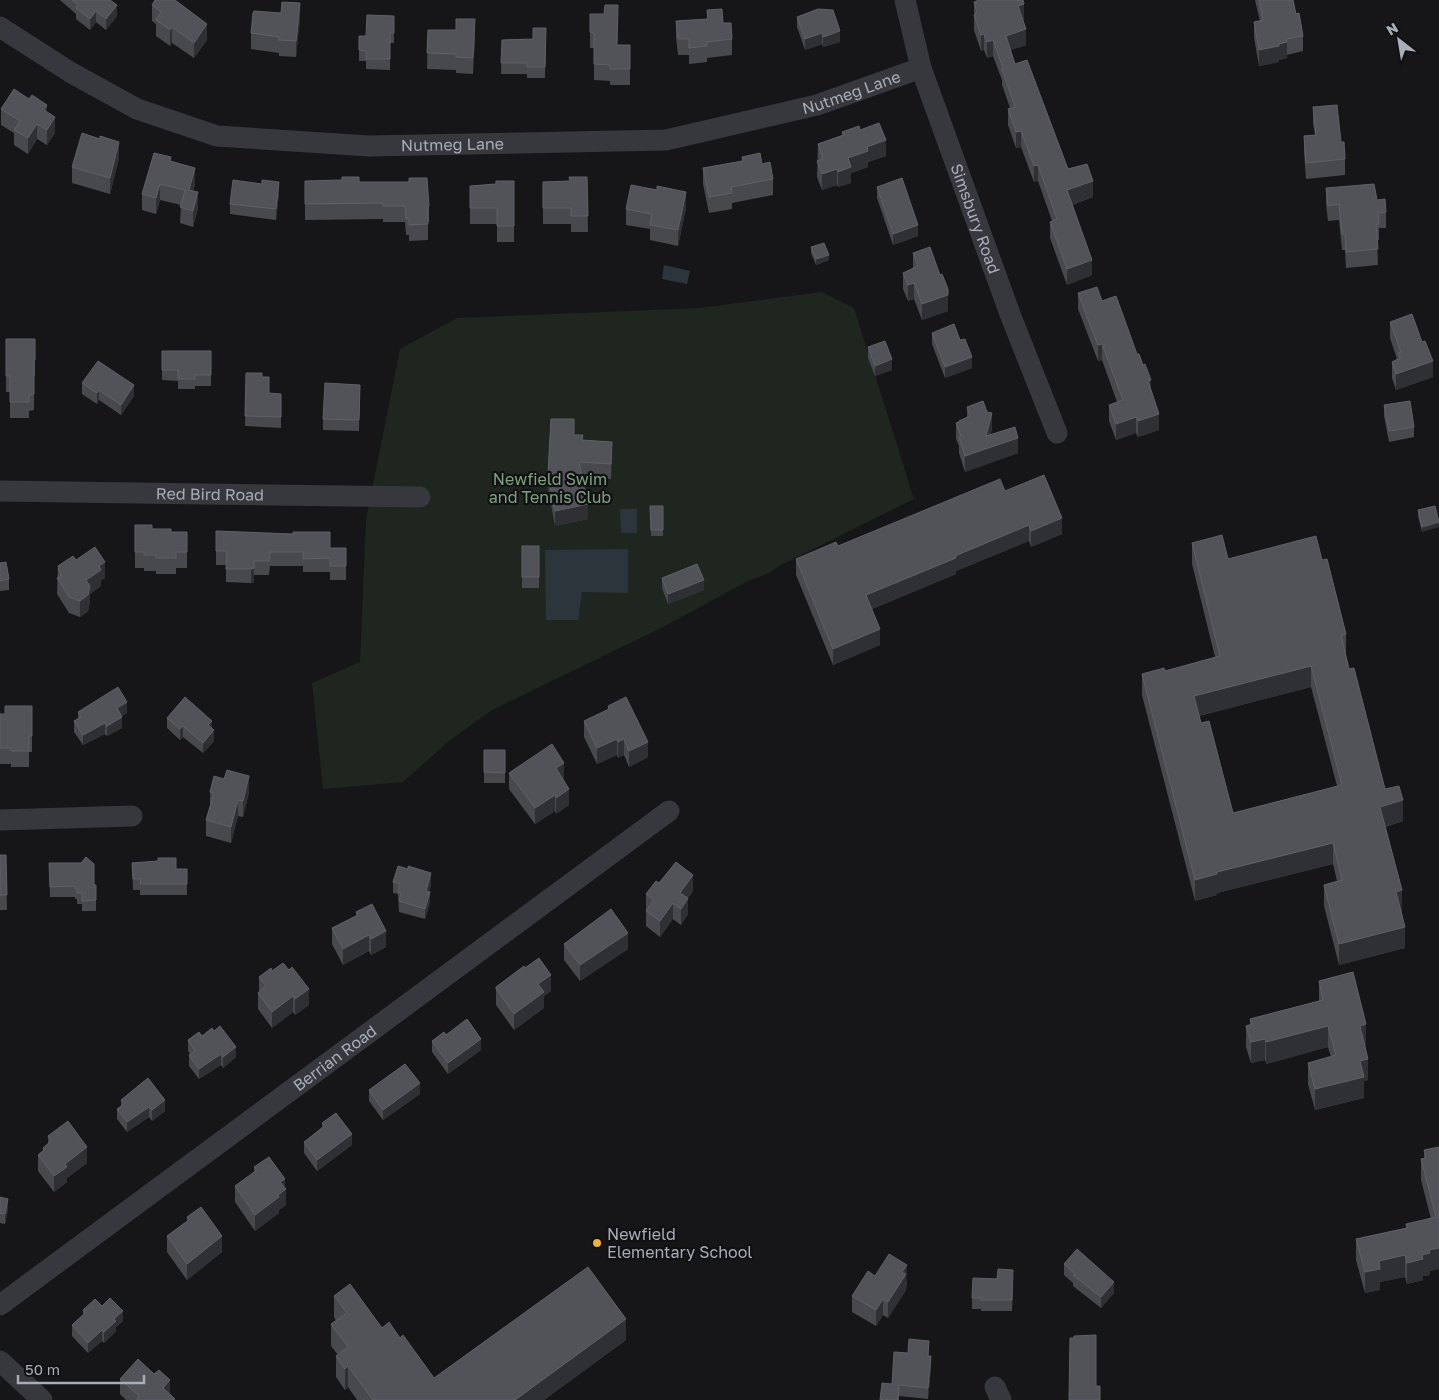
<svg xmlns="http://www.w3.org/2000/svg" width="1439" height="1400" font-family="'Golos Text',sans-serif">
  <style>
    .green { fill: #1e261f }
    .water { fill: #2c353c }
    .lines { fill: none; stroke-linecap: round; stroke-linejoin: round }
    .minor { stroke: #37383d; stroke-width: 21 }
    .wall { fill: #47494d; fill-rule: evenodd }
    .shaded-wall { fill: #2f3033 }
    .building { fill: #525359; stroke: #5f6168; fill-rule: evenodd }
    .poi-dot { fill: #f2b134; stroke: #111113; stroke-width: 2 }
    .labels { text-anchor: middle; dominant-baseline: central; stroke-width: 4.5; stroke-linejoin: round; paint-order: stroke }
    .street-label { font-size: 16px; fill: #a8adb8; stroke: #111113 }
    .park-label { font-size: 16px; fill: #7fa381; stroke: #111113 }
    .poi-label { font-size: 16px; fill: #a8adb8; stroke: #111113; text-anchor: start }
  </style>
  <rect width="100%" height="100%" fill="#161618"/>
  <!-- green -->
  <polygon class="green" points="822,292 854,308 914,499 779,566 769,573 748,581 663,627 492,710 449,741 403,782 323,789 312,683 360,662 366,520 400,349 457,318 699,308"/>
  <!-- water -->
  <g class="water">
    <polygon points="664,265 690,271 687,284 662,279"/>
    <polygon points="620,509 637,509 637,533 621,533"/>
    <polygon points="628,549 628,593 582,592 578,620 546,620 545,550"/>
  </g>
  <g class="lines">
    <!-- minor -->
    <g class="minor">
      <path id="s1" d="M905,0L921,68L1010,314L1057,433"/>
      <path id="s2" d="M0,27L70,72L137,109L217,136L369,146L666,140L817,105L921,68"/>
      <path id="s3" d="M0,491L420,497"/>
      <polyline points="0,820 132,816"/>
      <path id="s4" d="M0,1305L669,811"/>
      <polyline points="0,1361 42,1400"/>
      <polyline points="995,1387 1001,1400"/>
    </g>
  </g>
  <!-- wall -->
  <g class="wall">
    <polygon points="60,0 110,0 117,16 106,30 96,22 90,30 76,19 76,14"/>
    <polygon points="1255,0 1293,0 1296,14 1303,36 1303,51 1287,55 1287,58 1279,60 1279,62 1259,66 1254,38 1254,22 1260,21"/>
    <polygon points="974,2 1024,20 1023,20 1026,45 1010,50 1015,64 1068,169 1093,197 1072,205 1092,275 1067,285 1050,238 1050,222 1052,221 1038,181 1034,182 1021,147 1016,148 1008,125 1008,109 1010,108 1002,85 1002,80 993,56 987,58 984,50 981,51 974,30"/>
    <polygon points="152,5 207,40 194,58 172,43 170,46 156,36 156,24 152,21"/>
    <polygon points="707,10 723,23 732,39 732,55 707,58 707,62 689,64 689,55 678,55 676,37 676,21 707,19"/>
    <polygon points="590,14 617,45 630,45 630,85 610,85 610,81 594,80 594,48 590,48"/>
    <polygon points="394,16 394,43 390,43 390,70 366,69 366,61 359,61 359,36 366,36"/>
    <polygon points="797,17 840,42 823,47 822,44 805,50 797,27"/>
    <polygon points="300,19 296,57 279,56 279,53 251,49 251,33"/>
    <polygon points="546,28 545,78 527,78 527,74 501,74 502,40 533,39"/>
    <polygon points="428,30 456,30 475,35 473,74 456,73 456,70 427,69"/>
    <polygon points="1313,107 1341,142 1345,159 1345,175 1306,179 1304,152 1304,136 1315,135 1313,123"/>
    <polygon points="1,109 47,112 55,133 47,145 37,139 28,154 14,145 14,133 1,125"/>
    <polygon points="860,130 886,156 868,162 868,167 851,173 851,183 838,187 837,185 822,190 817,177 818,144 842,135 842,132"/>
    <polygon points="742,157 762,164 773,179 773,195 732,203 732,209 709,213 703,184 703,168 742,161"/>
    <polygon points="119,158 110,194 72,183 72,167"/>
    <polygon points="171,162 195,184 193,191 198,208 193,227 180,223 181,205 160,200 156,214 142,210 142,194"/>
    <polygon points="587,177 588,232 571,232 571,224 543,224 543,182 569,181"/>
    <polygon points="305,181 359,182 429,206 429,222 428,222 428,240 409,241 409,235 406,235 405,222 383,222 383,219 305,220"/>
    <polygon points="514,181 514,242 497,242 497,224 470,224 470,186 496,184"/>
    <polygon points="877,187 918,236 893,245 877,198"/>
    <polygon points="1326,188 1377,200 1386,212 1386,228 1379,228 1379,240 1377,240 1378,265 1346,268 1345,250 1342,250 1339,220 1328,221 1326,204"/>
    <polygon points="279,193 276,220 230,214 230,204"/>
    <polygon points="686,208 678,246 650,240 650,229 626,225 626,209"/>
    <polygon points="811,247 829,260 816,265 811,253"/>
    <polygon points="913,253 948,311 922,320 914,299 908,301 903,289 903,273 913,268"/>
    <polygon points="1078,293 1102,301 1137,354 1151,389 1159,430 1138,437 1136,433 1116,440 1109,421 1109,405 1117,402 1102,360 1098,361 1078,309"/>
    <polygon points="1390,322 1433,377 1396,390 1392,378 1392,362 1397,359 1390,338"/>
    <polygon points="932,333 960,340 972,368 945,378 932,344"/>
    <polygon points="6,339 35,339 35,376 34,376 34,410 29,411 29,418 10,418 10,392 6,392"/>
    <polygon points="868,347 892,370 875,376 868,358"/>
    <polygon points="162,351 211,351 211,386 195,386 195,389 178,389 178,381 162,380"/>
    <polygon points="246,373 281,405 281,428 245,426"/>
    <polygon points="82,383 134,396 121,415 99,400 97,404 82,394"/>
    <polygon points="360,385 359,431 323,430 323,419"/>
    <polygon points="1384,405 1414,427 1414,437 1389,442 1384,416"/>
    <polygon points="967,407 992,429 990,435 1018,453 965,472 959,453 959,446 956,439 956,423 959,422 959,421 967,418"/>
    <polygon points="574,435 612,457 611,479 582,477 588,519 555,526 548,488 548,473"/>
    <polygon points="1005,491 1062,534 1031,547 1029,541 956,571 956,574 872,609 880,645 833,665 796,575 796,559 838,546"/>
    <polygon points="650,506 663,506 663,536 651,536"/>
    <polygon points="1435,506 1422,532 1418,516 1418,510"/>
    <polygon points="135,525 171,532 187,532 187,568 176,568 176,574 156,574 156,571 144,571 144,568 135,568"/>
    <polygon points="216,531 330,548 346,548 346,580 330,580 330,572 303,572 303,566 270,566 269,575 254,575 254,582 251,583 226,582 226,565 216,565"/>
    <path d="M1192,543L1228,559L1322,560L1346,634V655L1349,669L1385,789L1403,821L1385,827L1402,912H1401L1405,948L1339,965L1324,906V885L1337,881L1333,864L1217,893V895L1195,901L1142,695V674L1165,671L1215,657L1192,564ZM1311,687L1337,786L1233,813L1199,716Z"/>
    <rect x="522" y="546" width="17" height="42"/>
    <polygon points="76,560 105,578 101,580 101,586 90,594 90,602 88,611 80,617 69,613 57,594 58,566"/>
    <polygon points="0,563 9,579 9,590 0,591"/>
    <polygon points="662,578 704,590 668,604 662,588"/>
    <polygon points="32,706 32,752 29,752 29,767 11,767 11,764 0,764 0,714 5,714"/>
    <polygon points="608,706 648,757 629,767 624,755 618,758 617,755 597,764 584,737 584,721 608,710"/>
    <polygon points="78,712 127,713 121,716 122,728 107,736 105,734 83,745 74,732 74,721 78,719"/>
    <polygon points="167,718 212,728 214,741 203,753 183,737 180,740 167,728"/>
    <rect x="484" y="750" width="21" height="33"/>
    <polygon points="509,773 564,779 563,780 569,805 556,814 555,811 535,824 509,789"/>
    <polygon points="224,779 249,792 243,817 238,816 231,843 206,836 206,820 210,807 210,792"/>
    <polygon points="0,855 6,855 7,910 0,910"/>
    <polygon points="49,863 81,863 94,885 96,885 96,911 82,911 82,904 77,904 77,899 75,899 75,897 50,897"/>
    <polygon points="132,863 176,869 187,869 187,895 140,895 140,890 133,890"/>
    <polygon points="393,882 431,884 429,892 430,902 425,919 399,912 398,894 393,893"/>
    <polygon points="659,883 693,891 688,898 688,914 681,925 673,919 660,937 646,926 646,894"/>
    <polygon points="356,912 386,947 371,955 369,951 343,965 332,944 332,928 356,916"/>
    <polygon points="564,944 628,949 580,981 564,960"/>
    <polygon points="525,968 551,991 544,996 544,1008 514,1030 496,1005 496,989"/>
    <polygon points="272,971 309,1005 295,1015 293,1012 272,1028 258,1009 258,993 259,992 259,977"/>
    <polygon points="1319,981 1366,1045 1365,1046 1368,1080 1364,1081 1364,1098 1315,1110 1308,1084 1308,1063 1331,1057 1328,1047 1266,1064 1265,1060 1251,1063 1246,1047 1246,1026 1250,1025 1250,1019 1319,1001"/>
    <polygon points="446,1035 481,1050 448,1074 432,1052 432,1041"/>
    <polygon points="202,1036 236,1057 223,1068 221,1065 199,1079 189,1066 189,1055 190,1054 188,1051 188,1040"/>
    <polygon points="369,1090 420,1094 383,1120 369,1101"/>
    <polygon points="121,1100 165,1111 152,1121 149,1117 127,1132 117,1119 117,1109 121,1106"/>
    <polygon points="322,1123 352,1145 317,1171 304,1153 304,1142 322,1127"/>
    <polygon points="48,1136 87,1163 67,1178 67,1182 54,1192 38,1171 38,1155 43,1151 43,1148 48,1144"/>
    <polygon points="1439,1147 1439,1269 1430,1271 1430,1275 1423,1276 1423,1280 1407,1284 1405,1277 1380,1282 1380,1290 1365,1293 1356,1260 1356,1239 1406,1228 1406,1224 1431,1219 1421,1180 1421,1159 1424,1158 1424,1150"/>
    <polygon points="254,1167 286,1205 279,1210 279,1213 255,1231 235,1202 235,1186 254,1172"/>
    <polygon points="0,1197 8,1209 5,1224 0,1223"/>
    <polygon points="187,1217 222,1252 187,1280 167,1252 167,1236 187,1221"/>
    <polygon points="1064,1264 1114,1293 1101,1308 1073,1286 1073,1283 1064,1275"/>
    <polygon points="875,1276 907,1281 906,1290 888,1318 883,1315 876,1326 852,1312 852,1296"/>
    <polygon points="997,1279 1013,1280 1012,1311 981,1311 981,1309 972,1309 972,1298"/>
    <polygon points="334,1296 382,1328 400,1338 434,1378 626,1340 544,1400 357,1400 348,1387 345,1390 336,1377 336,1356 338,1355 331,1346 331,1324 336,1321 334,1317"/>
    <polygon points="102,1306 123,1321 116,1327 116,1331 104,1343 102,1341 88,1353 72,1336 72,1325 83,1315 83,1310"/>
    <polygon points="929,1356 931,1367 928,1399 899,1396 899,1400 880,1400 892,1384"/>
    <polygon points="120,1379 170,1394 175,1400 126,1400 120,1394"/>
  </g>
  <!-- shaded-wall -->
  <g class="shaded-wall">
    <polygon points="300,3 300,19 296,57 296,41"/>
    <polygon points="1024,4 1024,20 1018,22 1018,6"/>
    <polygon points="117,5 117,16 106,30 106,19"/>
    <polygon points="96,11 96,22 90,30 90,19"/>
    <polygon points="475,19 475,35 473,74 473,58"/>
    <polygon points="207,24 207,40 194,58 194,43"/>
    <polygon points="172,27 172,43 170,46 170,30"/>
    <polygon points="1026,29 1026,45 1006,52 1006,36"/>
    <polygon points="840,31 840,42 823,47 823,37"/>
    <polygon points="822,33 822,44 805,50 805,39"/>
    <polygon points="984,34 984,50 981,51 981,35"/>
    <polygon points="993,40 993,56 987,58 987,42"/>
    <polygon points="1287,42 1287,58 1279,60 1279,62 1259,66 1259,50"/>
    <polygon points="47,105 47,121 44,110"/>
    <polygon points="55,117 55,133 47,145 47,130"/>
    <polygon points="37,124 37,139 28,154 28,138"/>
    <polygon points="1021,131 1021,147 1016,148 1016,132"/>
    <polygon points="886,140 886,156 868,162 868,167 851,173 851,183 838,187 838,172 848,158 867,147"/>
    <polygon points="119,142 119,158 110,194 110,178"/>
    <polygon points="1038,165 1038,181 1034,182 1034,166"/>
    <polygon points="195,168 195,184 189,206 189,190"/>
    <polygon points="837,169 837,185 822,190 822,174"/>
    <polygon points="1093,181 1093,197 1067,206 1067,190"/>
    <polygon points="279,182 279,193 276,220 276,209"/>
    <polygon points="160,184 160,200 156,214 156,198"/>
    <polygon points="198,192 198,208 193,227 193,211"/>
    <polygon points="686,192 686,208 678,246 678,230"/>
    <polygon points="918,225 918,236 893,245 893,234"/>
    <polygon points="829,255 829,260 816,265 816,259"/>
    <polygon points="1092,260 1092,275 1067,285 1067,269"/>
    <polygon points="914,283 914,299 908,301 908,285"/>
    <polygon points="948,295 948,311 922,320 922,304"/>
    <polygon points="1102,344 1102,360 1098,361 1098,345"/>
    <polygon points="972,357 972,368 945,378 945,367"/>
    <polygon points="892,359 892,370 875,376 875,366"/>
    <polygon points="1433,361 1433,377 1396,390 1396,374"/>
    <polygon points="1151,380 1151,395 1148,381"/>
    <polygon points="134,385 134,396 121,415 121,405"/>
    <polygon points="99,390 99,400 97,404 97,393"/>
    <polygon points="992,413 992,429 987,448 1018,438 1018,453 965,472 965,456 986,436"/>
    <polygon points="1159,414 1159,430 1138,437 1138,421"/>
    <polygon points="1136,417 1136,433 1116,440 1116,424"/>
    <polygon points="612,442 612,457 611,479 611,464"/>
    <polygon points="588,504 588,519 555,526 555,511"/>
    <polygon points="1062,518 1062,534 1031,547 1031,531"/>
    <polygon points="1439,522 1439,527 1422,532 1422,527"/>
    <polygon points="1029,525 1029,541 956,571 956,574 866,611 866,595 955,556"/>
    <polygon points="105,562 105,578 101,580 101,586 90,594 90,602 88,611 80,617 80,601 86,580 99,566"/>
    <polygon points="254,568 254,582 251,583 251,569"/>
    <polygon points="704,580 704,590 668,604 668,594"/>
    <polygon points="880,629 880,645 833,665 833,649"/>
    <polygon points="1311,666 1311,687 1194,717 1194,696"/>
    <polygon points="127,702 127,713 117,719 117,708"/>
    <polygon points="122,717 122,728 107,736 107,726"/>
    <polygon points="212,721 212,732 208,725"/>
    <polygon points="105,723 105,734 83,745 83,735"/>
    <polygon points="183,726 183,737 180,740 180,729"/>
    <polygon points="214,730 214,741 203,753 203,743"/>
    <polygon points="617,739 617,755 597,764 597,748"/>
    <polygon points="624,739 624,755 618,758 618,742"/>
    <polygon points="648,742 648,757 629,767 629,751"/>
    <polygon points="564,763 564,779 556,784 556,768"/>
    <polygon points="249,776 249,792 243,817 243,801"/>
    <polygon points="569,789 569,805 556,814 556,798"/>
    <polygon points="555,795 555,811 535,824 535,808"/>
    <polygon points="238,800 238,816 231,843 231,827"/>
    <polygon points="1403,800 1403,821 1380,828 1380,807"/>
    <polygon points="1333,843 1333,864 1217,893 1217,895 1195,901 1195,880 1217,872"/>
    <polygon points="431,873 431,884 426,901 426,891"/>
    <polygon points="693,875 693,891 680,909 680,893"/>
    <polygon points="1402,890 1402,912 1396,913 1396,892"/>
    <polygon points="430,892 430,902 425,919 425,909"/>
    <polygon points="688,898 688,914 681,925 681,909"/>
    <polygon points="673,903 673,919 660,937 660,921"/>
    <polygon points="1405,927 1405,948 1339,965 1339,944"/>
    <polygon points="386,931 386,947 371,955 371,939"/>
    <polygon points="628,933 628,949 580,981 580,965"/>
    <polygon points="369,935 369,951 343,965 343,949"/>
    <polygon points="551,975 551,991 544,996 544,1008 514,1030 514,1014 538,984"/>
    <polygon points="309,989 309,1005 295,1015 295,999"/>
    <polygon points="293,996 293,1012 272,1028 272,1012"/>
    <polygon points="1366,1024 1366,1045 1360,1047 1360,1026"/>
    <polygon points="1328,1026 1328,1047 1266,1064 1266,1042"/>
    <polygon points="481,1039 481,1050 448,1074 448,1063"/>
    <polygon points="1265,1039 1265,1060 1251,1063 1251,1042"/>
    <polygon points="236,1047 236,1057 223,1068 223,1057"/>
    <polygon points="221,1054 221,1065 199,1079 199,1069"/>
    <polygon points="1368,1059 1368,1080 1364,1081 1364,1098 1315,1110 1315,1089 1360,1061"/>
    <polygon points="420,1083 420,1094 383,1120 383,1110"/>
    <polygon points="165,1100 165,1111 152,1121 152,1110"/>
    <polygon points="149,1107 149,1117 127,1132 127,1122"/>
    <polygon points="352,1134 352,1145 317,1171 317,1160"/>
    <polygon points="87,1147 87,1163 67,1178 67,1182 54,1192 54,1176 65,1164"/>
    <polygon points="285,1179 285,1190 286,1189 286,1205 279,1210 279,1213 255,1231 255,1215 280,1182"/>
    <polygon points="8,1199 8,1209 5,1224 5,1214"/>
    <polygon points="222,1236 222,1252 187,1280 187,1264"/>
    <polygon points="1439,1248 1439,1269 1430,1271 1430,1275 1423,1276 1423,1280 1407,1284 1407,1263 1422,1255 1429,1250"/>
    <polygon points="1405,1255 1405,1277 1380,1282 1380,1290 1365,1293 1365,1272 1379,1261"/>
    <polygon points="907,1265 906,1290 888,1318 888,1302 902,1272"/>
    <polygon points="1114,1282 1114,1293 1101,1308 1101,1297"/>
    <polygon points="883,1299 883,1315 876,1326 876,1310"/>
    <polygon points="123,1311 123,1321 116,1327 116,1331 104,1343 104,1332 114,1319"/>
    <polygon points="626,1319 626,1340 544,1400 515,1400"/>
    <polygon points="102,1330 102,1341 88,1353 88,1343"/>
    <polygon points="931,1356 931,1367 928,1399 928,1388"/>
    <polygon points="348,1366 348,1387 345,1390 345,1369"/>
    <polygon points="170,1380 170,1396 163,1388"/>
  </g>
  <!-- building -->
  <g class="building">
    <polygon points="72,0 110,0 117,5 106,19 96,11 90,19 76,8 78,5"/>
    <polygon points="155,0 175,0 207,24 194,43 172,27 170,30 156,20 161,12 152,5"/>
    <polygon points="979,0 1023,0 1024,4 1018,6 1026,29 1006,36 1015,64 1027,60 1068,169 1087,164 1093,181 1067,190 1092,260 1067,269 1050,222 1057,219 1038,165 1034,166 1021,131 1016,132 1008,109 1015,107 1002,69 1003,68 993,40 987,42 984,34 981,35 974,15 977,13 974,2"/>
    <polygon points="1259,0 1293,0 1296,14 1299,13 1303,36 1286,39 1287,42 1279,44 1279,46 1259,50 1254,22 1263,20"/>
    <polygon points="282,2 300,3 296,41 279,40 279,37 251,33 253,13 254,11 281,13"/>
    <polygon points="605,5 618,5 617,45 630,45 630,69 610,69 610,65 594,64 594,33 590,32 590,14 604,14"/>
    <polygon points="722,9 723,23 731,23 732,39 707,42 707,46 689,48 689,39 678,39 676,21 708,19 707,10"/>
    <polygon points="818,9 833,10 840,31 823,37 822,33 805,39 797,17"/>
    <polygon points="367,15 394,16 394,33 390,33 390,59 366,59 366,51 359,50 359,36 366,36"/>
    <polygon points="456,19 475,19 473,58 456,57 456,54 427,53 428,30 456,30"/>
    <polygon points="533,28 546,28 545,67 527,67 527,63 501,63 502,40 533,39"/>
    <polygon points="14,89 29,99 32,95 47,105 44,110 55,117 47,130 37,124 28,138 14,130 20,121 1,109"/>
    <polygon points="1337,105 1341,142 1344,142 1345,159 1306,163 1304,136 1316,135 1313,107"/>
    <polygon points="879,123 886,140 867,147 868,151 848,158 851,167 838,172 837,169 822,174 817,161 823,159 818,144 844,135 842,132 859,126 860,130"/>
    <polygon points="82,133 100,139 100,136 119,142 110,178 72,167"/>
    <polygon points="154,153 171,157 170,161 195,168 189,190 198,192 193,211 180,207 185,190 160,184 156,198 142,194"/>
    <polygon points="760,153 762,164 770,162 773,179 731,187 732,193 709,197 703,168 743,161 742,157"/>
    <polygon points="342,177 359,177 359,182 409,182 409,178 427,178 429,206 428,206 428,224 409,225 409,219 406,219 405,206 383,206 383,203 305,204 305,181 342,180"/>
    <polygon points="569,177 587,177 588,216 571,216 571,208 543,208 543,182 570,181"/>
    <polygon points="902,178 918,225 893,234 877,187"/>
    <polygon points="233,180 262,184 262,180 279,182 276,209 230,204"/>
    <polygon points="496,181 514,181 514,226 497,226 497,208 470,208 470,186 496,184"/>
    <polygon points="1374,184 1377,200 1385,199 1386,212 1378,213 1379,224 1376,224 1378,249 1346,252 1345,234 1342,234 1339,204 1328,206 1326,188"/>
    <polygon points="631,185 657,190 657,186 686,192 678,230 650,225 652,214 626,209"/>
    <polygon points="824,243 829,255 816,259 811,247"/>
    <polygon points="930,247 940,275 942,274 948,289 948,295 922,304 914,283 908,285 903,273 918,266 913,253"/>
    <polygon points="1097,287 1102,301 1116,296 1137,354 1139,354 1143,365 1145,364 1151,380 1148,381 1159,414 1138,421 1136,417 1116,424 1109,405 1123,400 1102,344 1098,345 1078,293"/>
    <polygon points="1412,314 1422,342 1425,341 1433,361 1396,374 1392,362 1400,358 1398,353 1401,352 1390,322"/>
    <polygon points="954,324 960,340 965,339 972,357 945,367 932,333"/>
    <polygon points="6,339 35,339 35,360 34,360 34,394 29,395 29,402 10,402 10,376 6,376"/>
    <polygon points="885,341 892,359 875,366 868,347"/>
    <polygon points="162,351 211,351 211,375 195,375 195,379 178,379 178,370 162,370"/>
    <polygon points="98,361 134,385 121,405 99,390 97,393 82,383"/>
    <polygon points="246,373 262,373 262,377 269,377 269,393 281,394 281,417 245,416"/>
    <polygon points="325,383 360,385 359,420 323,419"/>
    <polygon points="983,401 987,412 992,413 986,436 1015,427 1018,438 965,456 959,437 961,436 956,423 959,422 959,421 970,416 967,407"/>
    <polygon points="1410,401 1414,427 1389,431 1384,405"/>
    <polygon points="551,419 574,419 574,435 583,435 582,440 612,442 611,464 579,462 588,504 555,511 548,473"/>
    <polygon points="1044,475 1062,518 1031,531 1029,525 955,556 956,558 866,595 880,629 833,649 796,559 836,542 838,546 1000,479 1005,491"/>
    <polygon points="650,506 663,506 663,530 651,530"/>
    <polygon points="1435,506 1439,522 1422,527 1418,510"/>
    <polygon points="135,525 152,525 152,529 171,529 171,532 187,532 187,552 176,552 176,558 156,558 156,555 144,555 144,552 135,552"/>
    <polygon points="216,531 293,534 293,532 330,532 330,548 346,548 346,566 330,566 330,558 303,559 303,552 270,552 269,561 254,561 254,568 251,569 226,569 227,551 216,551"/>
    <path d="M1222,535L1228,559L1316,536L1322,560L1327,559L1346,634L1341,635L1349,669L1354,668L1385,789L1399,786L1403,800L1380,807L1402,890L1396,892L1405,927L1339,944L1324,885L1342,880L1333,843L1217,872V874L1195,880L1142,674L1164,668L1165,671L1220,656L1192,543ZM1311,666L1342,785L1233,813L1209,721L1201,723L1194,696Z"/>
    <rect x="522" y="546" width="17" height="31"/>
    <polygon points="95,547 105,562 99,566 101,570 86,580 90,586 88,595 80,601 69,597 57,578 61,575 58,569 59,568 58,566 73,556 76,560"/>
    <polygon points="6,562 9,579 0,581 0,563"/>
    <polygon points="697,564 704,580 668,594 662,578"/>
    <polygon points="118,687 127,702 117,708 122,717 107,726 105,723 83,735 74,721 81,717 78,712"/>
    <polygon points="185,697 212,721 208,725 214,730 203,743 183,726 180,729 167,718"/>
    <polygon points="626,697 648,742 629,751 624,739 618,742 617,739 597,748 584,721 609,709 608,706"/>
    <polygon points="5,706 32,706 32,736 29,736 29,751 11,751 11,748 0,748 0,714 5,714"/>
    <polygon points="552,744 564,763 556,768 569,789 556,798 555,795 535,808 509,773"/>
    <polygon points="484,750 505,750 505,773 484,772"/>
    <polygon points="227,770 249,776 243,801 238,800 231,827 206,820 214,793 210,792 214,776 224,779"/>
    <polygon points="0,855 6,855 7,895 0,895"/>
    <polygon points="86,857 94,864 94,885 96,885 96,900 82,901 82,893 77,893 77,888 75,889 75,886 50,887 49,863 81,863"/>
    <polygon points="158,858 176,858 176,869 187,869 187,884 140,884 141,879 133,879 132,863 158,861"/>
    <polygon points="676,862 693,875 680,893 688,898 681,909 673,903 660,921 646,911 654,900 646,894 656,881 659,883"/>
    <polygon points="398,866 408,869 408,866 431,873 426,891 430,892 425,909 399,901 401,893 398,892 400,884 393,882"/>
    <polygon points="372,904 386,931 371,939 369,935 343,949 332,928 358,915 356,912"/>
    <polygon points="611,909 628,933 580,965 564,944"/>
    <polygon points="539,958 551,975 538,984 544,992 514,1014 496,989 496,987 524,966 525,968"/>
    <polygon points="283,963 289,970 292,967 309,989 295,999 293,996 272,1012 258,993 266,986 259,977 271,968 272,971"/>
    <polygon points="1353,972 1366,1024 1360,1026 1368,1059 1360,1061 1364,1077 1315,1089 1308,1063 1336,1055 1328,1026 1266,1042 1265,1039 1251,1042 1246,1026 1252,1024 1250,1019 1323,1000 1319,981"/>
    <polygon points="467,1019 481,1039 448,1063 432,1041 444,1032 446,1035"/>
    <polygon points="220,1026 236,1047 223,1057 221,1054 199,1069 189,1055 195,1051 188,1040 199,1032 202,1036 212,1028 214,1031"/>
    <polygon points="405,1064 420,1083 383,1110 369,1090"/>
    <polygon points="148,1078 165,1100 152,1110 149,1107 127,1122 117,1109 124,1104 121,1100"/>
    <polygon points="336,1113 352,1134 317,1160 304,1142 325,1126 322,1123"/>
    <polygon points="68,1121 87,1147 65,1164 67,1167 54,1176 38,1155 44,1150 43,1148 51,1141 48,1136"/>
    <polygon points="1439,1147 1439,1248 1429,1250 1430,1253 1422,1255 1423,1259 1407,1263 1405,1255 1379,1261 1380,1269 1365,1272 1356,1239 1407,1228 1406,1224 1436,1217 1421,1159 1426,1158 1424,1150"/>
    <polygon points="269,1157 285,1179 280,1182 286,1189 278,1195 279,1197 255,1215 235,1186 257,1170 254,1167"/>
    <polygon points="0,1197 8,1199 5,1214 0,1213"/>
    <polygon points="201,1207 222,1236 187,1264 167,1236 189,1220 187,1217"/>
    <polygon points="1077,1249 1114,1282 1101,1297 1073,1275 1075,1274 1064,1264"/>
    <polygon points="889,1254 907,1265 902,1272 906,1274 888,1302 883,1299 876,1310 852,1296 868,1271 875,1276"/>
    <polygon points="588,1267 626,1319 515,1400 373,1400 348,1366 345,1369 336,1356 348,1347 331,1324 347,1313 334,1296 350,1284 382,1328 389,1322 400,1338 403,1335 434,1378"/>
    <polygon points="998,1269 1013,1270 1012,1300 981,1300 981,1298 972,1298 973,1278 997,1279"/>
    <polygon points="110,1298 123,1311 114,1319 116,1321 104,1332 102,1330 88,1343 72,1325 85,1313 83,1310 95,1299 102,1306"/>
    <polygon points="1096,1335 1096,1386 1100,1386 1100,1400 1069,1400 1070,1338 1074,1338 1074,1336"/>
    <polygon points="909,1339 929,1341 928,1356 931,1356 928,1388 899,1385 898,1400 880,1400 882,1383 892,1384 894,1352 908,1353"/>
    <polygon points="138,1359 154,1374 159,1370 170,1380 163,1388 175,1399 174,1400 138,1400 137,1399 139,1396 120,1379"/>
  </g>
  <!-- markers -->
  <circle class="poi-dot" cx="597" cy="1243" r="5"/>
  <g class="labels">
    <!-- street labels -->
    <g class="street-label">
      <text stroke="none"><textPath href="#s2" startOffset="885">Nutmeg Lane</textPath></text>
      <text stroke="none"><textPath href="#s2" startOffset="480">Nutmeg Lane</textPath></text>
      <text stroke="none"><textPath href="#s1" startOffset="230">Simsbury Road</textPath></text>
      <text stroke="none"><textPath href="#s3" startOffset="210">Red Bird Road</textPath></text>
      <text stroke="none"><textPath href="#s4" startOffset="416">Berrian Road</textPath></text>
    </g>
    <!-- park labels -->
    <g class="park-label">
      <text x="550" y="479">Newfield Swim<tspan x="550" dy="18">and Tennis Club</tspan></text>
    </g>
    <!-- poi labels -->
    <g class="poi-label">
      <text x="607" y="1234">Newfield<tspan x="607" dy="18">Elementary School</tspan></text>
    </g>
  </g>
  <!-- north arrow -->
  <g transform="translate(1399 40) rotate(329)" stroke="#111113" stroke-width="4" paint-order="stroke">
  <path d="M0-4L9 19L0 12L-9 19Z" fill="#a8adb8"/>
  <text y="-8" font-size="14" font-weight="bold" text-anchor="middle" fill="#a8adb8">N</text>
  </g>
  <!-- scale -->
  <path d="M18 1375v8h126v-8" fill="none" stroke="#a8adb8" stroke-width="2.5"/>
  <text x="25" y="1375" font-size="15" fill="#a8adb8" stroke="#111113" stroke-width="4" paint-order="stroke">50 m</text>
</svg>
